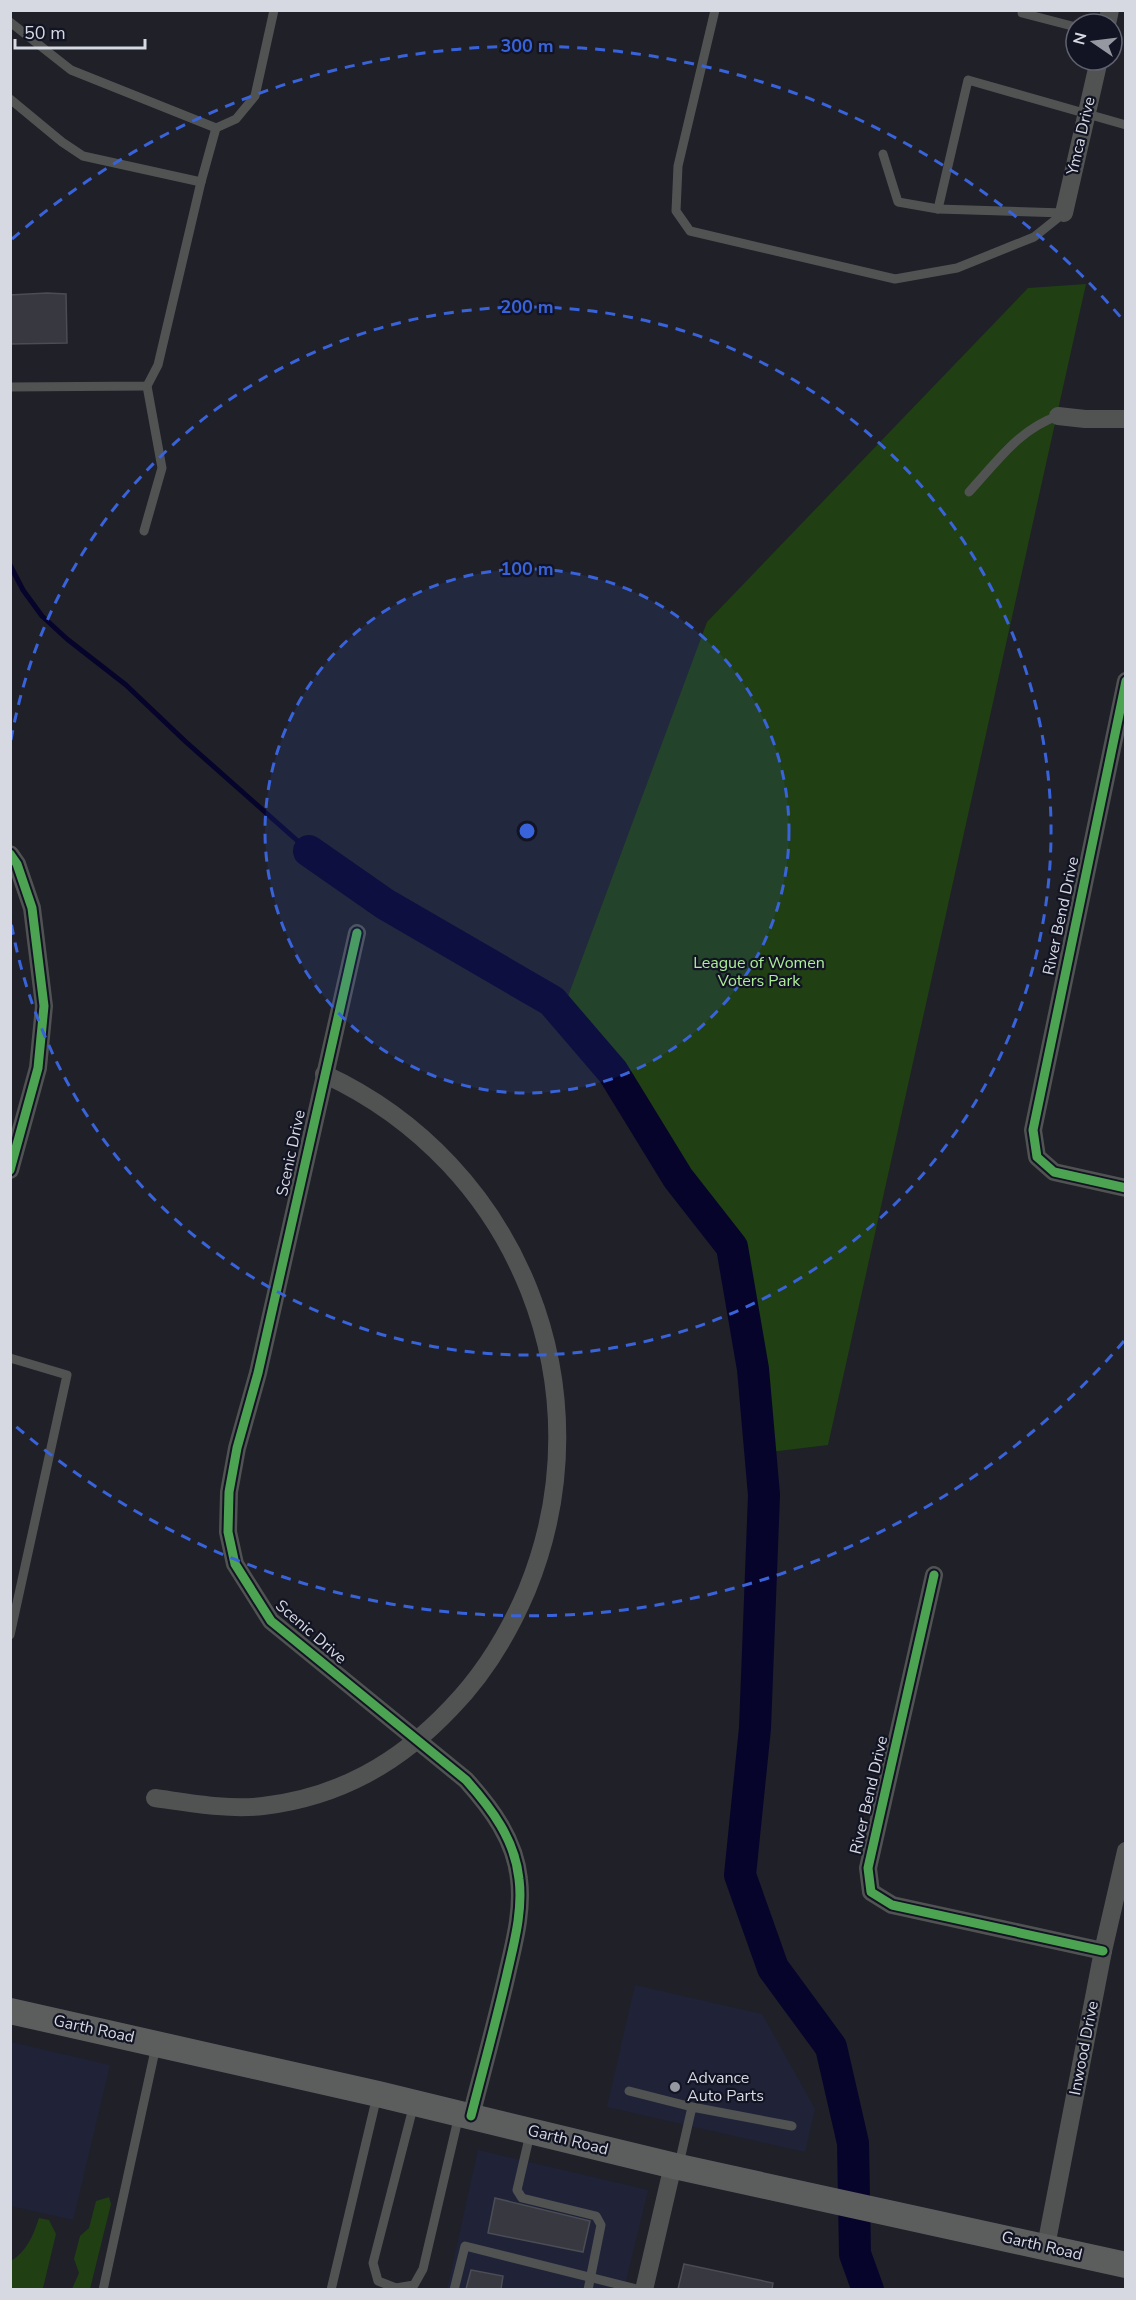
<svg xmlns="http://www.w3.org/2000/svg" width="1136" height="2300" font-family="'Nunito Sans',sans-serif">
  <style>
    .built { fill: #202337 }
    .green { fill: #203f13 }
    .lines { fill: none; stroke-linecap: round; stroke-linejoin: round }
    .stream { stroke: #07042b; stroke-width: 5 }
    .river { stroke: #07042b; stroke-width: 32 }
    .building { fill: #373840; stroke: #4b4c54; stroke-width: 1.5 }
    .service { stroke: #515352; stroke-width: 9 }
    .minor { stroke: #515352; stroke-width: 18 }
    .secondary { stroke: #5c5e5e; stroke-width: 26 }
    .cycleway-casing { stroke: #121423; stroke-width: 13 }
    .cycleway { stroke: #4ca352; stroke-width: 9 }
    .ring { fill: none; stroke: #3963da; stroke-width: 3; stroke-dasharray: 10 8 }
    .poi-dot { fill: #9698a1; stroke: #121423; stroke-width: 2 }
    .labels { text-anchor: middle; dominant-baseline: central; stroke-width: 4.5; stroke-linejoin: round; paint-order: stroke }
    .street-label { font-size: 16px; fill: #d6d8e2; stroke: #121423 }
    .park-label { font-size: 16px; fill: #aded95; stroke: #121423 }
    .poi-label { font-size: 16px; fill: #d6d8e2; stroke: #121423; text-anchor: start }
    .centre { fill: #3963da; stroke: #121423; stroke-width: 3 }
    .ring-label { font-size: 18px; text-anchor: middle; font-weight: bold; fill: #3963da; stroke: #121423; stroke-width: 4.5; stroke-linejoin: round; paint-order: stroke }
  </style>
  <rect width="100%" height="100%" fill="#1f2028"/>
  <!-- built -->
  <g class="built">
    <polygon points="635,1985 762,2014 815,2109 805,2152 607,2107"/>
    <polygon points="11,2042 110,2065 73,2220 11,2206"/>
    <polygon points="478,2150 648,2190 624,2289 447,2290"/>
  </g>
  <!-- green -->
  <g class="green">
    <polygon points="1086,284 828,1445 770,1452 746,1261 567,999 707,622 1028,288"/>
    <polygon points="109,2197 111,2204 90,2289 72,2289 79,2273 74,2259 80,2236 89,2228 96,2201"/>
    <path d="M39,2218L49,2220L56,2234L43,2288L46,2289H11V2261C27,2251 33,2236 39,2218Z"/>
  </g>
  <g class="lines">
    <!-- stream -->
    <polyline class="stream" points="10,565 23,590 42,616 67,639 126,685 186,742 309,851"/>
    <!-- river -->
    <polyline class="river" points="309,851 385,904 552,1001 613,1072 678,1178 732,1247 753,1369 764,1495 755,1728 740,1875 773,1968 831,2047 853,2143 855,2254 868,2290"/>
  </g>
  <!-- building -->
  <g class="building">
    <polygon points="47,293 66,294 67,343 10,344 10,295"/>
    <polygon points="495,2198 590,2221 583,2252 488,2233"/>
    <polygon points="684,2264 773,2283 772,2289 678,2289"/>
    <polygon points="471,2270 503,2276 501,2289 466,2289"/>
  </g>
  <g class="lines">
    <!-- service -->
    <g class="service">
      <polyline points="715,10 678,166 676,211 690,231 895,279 957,268 1034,237 1064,213"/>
      <polyline points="1023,10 1022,13 1076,27"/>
      <polyline points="10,22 71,70 216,128"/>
      <polyline points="10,99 62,142 83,156 201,182"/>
      <polyline points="883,154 898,202 938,209 1064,213"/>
      <polyline points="938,209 968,80 1126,125"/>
      <polyline points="10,387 147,386 158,365 201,182 216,128 236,119 255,96 274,10"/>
      <path d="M969,492C996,463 1019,429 1058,416"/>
      <polyline points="144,531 162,468 147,386"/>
      <polyline points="10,1358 67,1375 10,1635"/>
      <polyline points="629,2091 692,2107"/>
      <polyline points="414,2104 373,2263 378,2281 396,2288 414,2285 423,2269 459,2115"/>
      <polyline points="530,2134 517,2190 522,2198 596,2216 601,2225 588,2290"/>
      <polyline points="679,2164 692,2107 792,2126"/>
      <polyline points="103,2290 156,2046"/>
      <polyline points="331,2290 377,2096"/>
      <polyline points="454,2290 465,2246 641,2290"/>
    </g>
    <!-- minor -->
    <g class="minor">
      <polyline points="1107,24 1110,10"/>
      <polyline points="1064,213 1099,60"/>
      <polyline points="1058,416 1085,419 1126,419"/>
      <polyline points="1126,681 1033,1130 1037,1157 1054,1172 1126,1188"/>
      <polyline points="10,854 17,864 32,908 44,1006 38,1068 10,1170"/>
      <path d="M357,933L258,1373L237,1448L229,1492L228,1532L235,1564L271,1621L466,1780C492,1809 515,1840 519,1879C523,1911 514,1943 507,1974C496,2022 483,2069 471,2116"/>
      <polyline points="934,1575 868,1868 871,1892 892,1905 1103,1951"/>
      <path d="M155,1798C191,1803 228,1810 263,1806C339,1797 399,1763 451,1708C485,1673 508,1635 527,1590C609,1390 519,1164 324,1074"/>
      <polyline points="1046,2246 1103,1951 1126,1851"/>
      <polyline points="644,2290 673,2165"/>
    </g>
    <!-- secondary -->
    <polyline class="secondary" points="10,2011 378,2094 679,2167 1126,2265"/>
    <defs>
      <g id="cycleway">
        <polyline points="1126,681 1033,1130 1037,1157 1054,1172 1126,1188"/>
        <polyline points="10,854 17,864 32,908 44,1006 38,1068 10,1170"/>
        <path d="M357,933L258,1373L237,1448L229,1492L228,1532L235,1564L271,1621L466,1780C492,1809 515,1840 519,1879C523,1911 514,1943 507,1974C496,2022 483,2069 471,2116"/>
        <polyline points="934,1575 868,1868 871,1892 892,1905 1103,1951"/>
      </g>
    </defs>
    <!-- cycleway casing -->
    <use href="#cycleway" class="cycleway-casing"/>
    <!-- cycleway -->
    <use href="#cycleway" class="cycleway"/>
  </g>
  <!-- distance rings -->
  <circle cx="527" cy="831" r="262" fill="#3963da" fill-opacity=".12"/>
  <g class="ring">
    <circle cx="527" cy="831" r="262"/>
    <path d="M11 740A524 524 0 1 1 11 922"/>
    <path d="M1124 1341A785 785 0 0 1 12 1423M12 239A785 785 0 0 1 1124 321"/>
  </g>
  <!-- markers -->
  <circle class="poi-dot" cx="675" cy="2087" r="6"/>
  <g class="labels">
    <!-- street labels -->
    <g class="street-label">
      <text transform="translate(1081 136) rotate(-77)">Ymca Drive</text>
      <text transform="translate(1061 916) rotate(-78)">River Bend Drive</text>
      <text transform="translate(291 1153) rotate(-78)">Scenic Drive</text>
      <text transform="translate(311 1632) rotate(41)">Scenic Drive</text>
      <text transform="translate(869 1795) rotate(-77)">River Bend Drive</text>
      <text transform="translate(94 2029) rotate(12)">Garth Road</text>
      <text transform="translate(1084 2048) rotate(-79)">Inwood Drive</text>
      <text transform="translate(568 2140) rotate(14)">Garth Road</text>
      <text transform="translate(1042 2246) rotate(13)">Garth Road</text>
    </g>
    <!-- park labels -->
    <g class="park-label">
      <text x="759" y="963">League of Women<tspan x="759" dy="18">Voters Park</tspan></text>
    </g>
    <!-- poi labels -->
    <g class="poi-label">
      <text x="687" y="2078">Advance<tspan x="687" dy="18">Auto Parts</tspan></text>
    </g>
  </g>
  <circle cx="527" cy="831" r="9" class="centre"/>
  <g class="ring-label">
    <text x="527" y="52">300 m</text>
    <text x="527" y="313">200 m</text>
    <text x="527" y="575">100 m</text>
  </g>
  <!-- border -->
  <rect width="1136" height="2300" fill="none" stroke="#d6d8e2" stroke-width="24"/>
  <!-- north arrow -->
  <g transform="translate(1094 42) rotate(284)"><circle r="28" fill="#121423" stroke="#60626f" stroke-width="1.5"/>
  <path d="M0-4.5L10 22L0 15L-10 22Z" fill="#9698a1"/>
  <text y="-9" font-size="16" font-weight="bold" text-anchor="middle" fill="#d6d8e2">N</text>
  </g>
  <!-- scale -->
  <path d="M15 39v9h130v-9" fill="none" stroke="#d6d8e2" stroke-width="3"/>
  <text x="24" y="39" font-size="18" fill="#d6d8e2" stroke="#121423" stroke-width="4.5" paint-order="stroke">50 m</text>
</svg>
